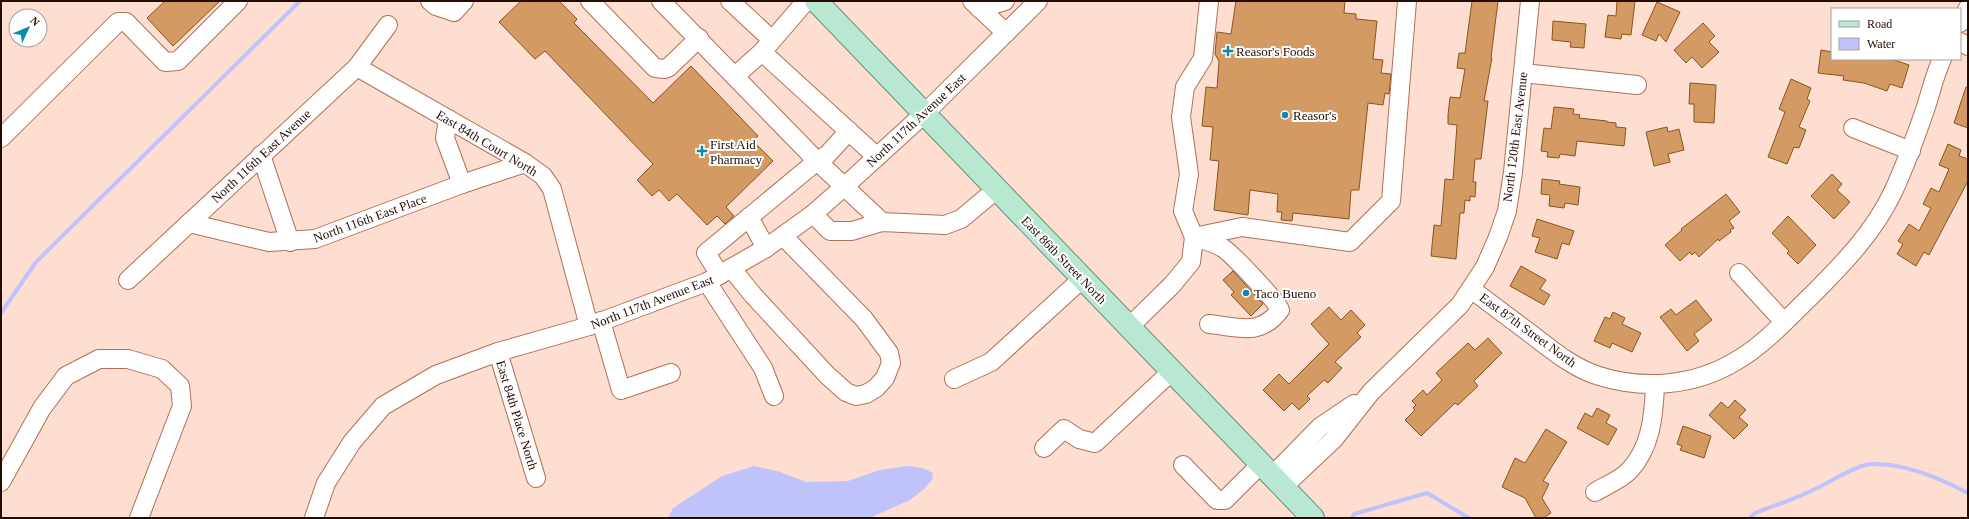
<svg xmlns="http://www.w3.org/2000/svg" width="1969" height="519" font-family="Georgia,serif">
  <style>
    .water { fill: #c0c2fb }
    .lines { fill: none; stroke-linecap: round; stroke-linejoin: round }
    .stream { stroke: #c0c2fb; stroke-width: 4 }
    .building { fill: #d49a64; stroke: #88551f }
    .minor-casing { stroke: #b36f53; stroke-width: 20 }
    .major-casing { stroke: #679176; stroke-width: 24 }
    .minor { stroke: #fff; stroke-width: 18 }
    .major { stroke: #b9e8d2; stroke-width: 22 }
    .poi-dot { fill: #0b8bac; stroke: #fff; stroke-width: 1.5 }
    .labels { text-anchor: middle; dominant-baseline: central; stroke-width: 4; stroke-linejoin: round; paint-order: stroke }
    .poi-label { font-size: 13px; fill: #250c03; stroke: #fff; text-anchor: start }
    .street-label { font-size: 13px; fill: #250c03; stroke: #fff }
  </style>
  <rect width="100%" height="100%" fill="#fdded1"/>
  <!-- water -->
  <polygon class="water" points="754,466 780,472 806,482 848,481 880,470 908,466 922,468 933,473 932,480 924,489 910,500 869,518 668,518 673,508 722,476"/>
  <g class="lines">
    <!-- stream -->
    <g class="stream">
      <polyline points="1,313 36,262 300,1"/>
      <polyline points="1352,518 1354,514 1427,493 1469,518"/>
      <path d="M1750,518L1755,513C1775,505 1796,499 1815,489C1830,482 1856,465 1871,464C1904,463 1940,478 1968,493"/>
    </g>
  </g>
  <!-- building -->
  <g class="building">
    <polygon points="165,1 220,1 173,46 147,18"/>
    <polygon points="521,1 559,1 577,19 574,23 653,103 691,66 758,136 753,141 773,161 726,207 734,216 725,224 717,216 707,225 677,194 669,201 659,190 652,196 637,180 653,164 545,51 535,59 499,22"/>
    <polygon points="1236,1 1345,1 1344,13 1356,14 1356,19 1377,21 1373,59 1383,60 1381,73 1391,74 1389,94 1385,93 1383,105 1368,103 1359,190 1351,190 1349,219 1293,213 1292,221 1281,220 1282,212 1277,212 1278,194 1250,190 1248,215 1214,210 1219,161 1210,160 1213,127 1202,126 1206,87 1217,88 1219,61 1215,54 1217,32 1231,34"/>
    <polygon points="1472,1 1498,1 1491,57 1492,58 1484,101 1488,101 1481,159 1475,159 1473,182 1476,182 1475,197 1470,196 1470,201 1465,200 1464,213 1460,213 1456,259 1431,256 1434,225 1441,226 1445,179 1453,180 1457,125 1448,124 1448,115 1450,97 1460,98 1465,69 1457,68 1459,53 1465,53"/>
    <polygon points="1617,1 1635,1 1631,35 1622,34 1621,39 1605,37 1608,15 1616,16"/>
    <polygon points="1657,2 1680,12 1666,42 1659,34 1656,41 1642,35"/>
    <polygon points="1553,21 1586,24 1584,48 1570,47 1571,42 1552,40"/>
    <polygon points="1703,23 1715,36 1709,42 1719,52 1702,68 1692,57 1686,63 1674,50"/>
    <polygon points="1821,50 1832,52 1832,59 1891,59 1909,65 1902,88 1890,84 1887,91 1864,83 1843,80 1844,76 1818,73"/>
    <polygon points="1791,79 1811,88 1807,99 1810,101 1799,127 1806,130 1799,148 1794,147 1787,164 1768,157 1785,112 1779,109"/>
    <polygon points="1690,83 1716,85 1714,123 1694,122 1694,104 1689,104"/>
    <polygon points="1966,87 1968,87 1968,128 1954,123"/>
    <polygon points="1554,107 1574,109 1573,114 1580,115 1579,118 1607,121 1607,122 1616,123 1616,127 1626,128 1624,146 1577,141 1575,156 1560,154 1559,158 1547,157 1548,152 1541,151 1544,128 1551,129"/>
    <polygon points="1667,127 1668,132 1679,129 1684,150 1668,154 1670,162 1654,166 1646,132"/>
    <polygon points="1948,144 1961,150 1959,156 1968,159 1968,181 1929,255 1924,252 1916,266 1897,254 1903,244 1898,241 1909,224 1919,231 1931,208 1923,204 1931,188 1939,192 1949,169 1939,165"/>
    <polygon points="1832,174 1842,184 1837,190 1850,202 1834,219 1811,196"/>
    <polygon points="1542,179 1560,181 1559,184 1580,187 1578,205 1565,203 1564,208 1549,206 1550,195 1541,194"/>
    <polygon points="1726,194 1740,212 1729,221 1734,228 1730,230 1731,232 1719,241 1718,239 1699,257 1695,252 1692,255 1690,252 1680,261 1665,245 1682,230 1681,229"/>
    <polygon points="1788,216 1816,245 1798,264 1787,253 1789,251 1772,233"/>
    <polygon points="1537,219 1574,231 1569,245 1562,243 1557,259 1535,252 1540,238 1532,236"/>
    <polygon points="1521,266 1546,280 1540,289 1550,295 1544,305 1510,286"/>
    <polygon points="1233,271 1263,304 1251,316 1231,295 1234,292 1223,280"/>
    <polygon points="1696,300 1712,320 1694,334 1699,341 1687,351 1660,317 1671,309 1676,315"/>
    <polygon points="1329,307 1341,320 1351,310 1365,325 1357,333 1361,337 1335,362 1342,368 1328,383 1324,380 1307,396 1310,399 1299,410 1292,403 1284,411 1263,390 1279,374 1289,384 1329,344 1311,324"/>
    <polygon points="1613,312 1625,318 1622,324 1641,333 1632,352 1612,343 1610,348 1594,341 1605,317 1610,319"/>
    <polygon points="1488,338 1502,353 1474,381 1478,386 1458,405 1455,403 1421,436 1405,420 1415,410 1413,408 1416,405 1412,401 1423,390 1427,395 1442,380 1436,373 1468,343 1475,350"/>
    <polygon points="1735,400 1746,410 1739,417 1748,425 1734,439 1709,415 1721,402 1728,408"/>
    <polygon points="1597,408 1610,415 1606,423 1617,429 1608,445 1577,428 1585,413 1592,417"/>
    <polygon points="1683,426 1711,436 1704,458 1680,450 1682,446 1677,444"/>
    <polygon points="1546,429 1567,442 1543,481 1549,484 1542,498 1551,513 1543,518 1536,518 1525,498 1502,487 1515,458 1525,463"/>
  </g>
  <g class="lines">
    <defs>
      <g id="minor">
        <polyline points="430,1 436,6 454,12 464,1"/>
        <polyline points="590,1 655,68 665,69 669,67 699,38"/>
        <polyline points="661,1 817,161 706,253 720,275"/>
        <polyline points="730,1 772,40"/>
        <polyline points="806,1 762,52 877,157"/>
        <polyline points="972,1 1006,33"/>
        <polyline points="980,9 1005,1"/>
        <polyline points="1960,23 1968,8"/>
        <polyline points="1960,42 1968,46"/>
        <polyline points="357,67 525,163 543,176 552,189 589,326"/>
        <polyline points="1523,73 1637,85"/>
        <polyline points="735,76 762,52"/>
        <polyline points="448,119 445,138 462,184"/>
        <polyline points="1853,128 1911,151"/>
        <polyline points="849,131 827,155 817,161 882,222"/>
        <polyline points="1,138 118,22 126,22 165,62 178,61 238,1"/>
        <polyline points="261,155 290,242"/>
        <polyline points="813,214 830,231 852,231 882,222 945,225 961,219 997,189"/>
        <polyline points="749,217 766,248"/>
        <polyline points="189,223 269,242 315,239 462,184 525,163"/>
        <polyline points="1194,237 1242,227 1350,242 1391,201 1407,1"/>
        <path d="M1194,237C1203,240 1215,243 1223,248C1233,255 1276,300 1280,310C1260,337 1239,327 1209,324"/>
        <polyline points="731,268 753,295 827,375 846,392 856,396 866,394 876,388 885,378 891,363 889,353 864,319 783,236"/>
        <polyline points="1739,273 1784,322"/>
        <polyline points="128,280 357,67 388,25"/>
        <polyline points="707,282 763,368 774,396"/>
        <path d="M1471,289C1491,304 1511,319 1531,334C1552,350 1573,368 1599,376C1644,390 1695,386 1736,361C1765,344 1788,318 1812,295C1843,264 1874,232 1893,192C1906,164 1916,136 1926,107C1931,91 1935,74 1942,59"/>
        <polyline points="601,321 621,390 671,373"/>
        <polyline points="1129,327 1172,285 1191,262 1194,237 1183,211 1189,174 1181,117 1185,87 1203,58 1209,1"/>
        <polyline points="498,352 536,478"/>
        <polyline points="954,379 991,362 1083,278"/>
        <polyline points="1044,448 1064,429 1079,439 1095,443 1172,371"/>
        <polyline points="1183,465 1217,500 1225,500 1261,464"/>
        <polyline points="1272,476 1320,427 1354,404"/>
        <polyline points="1,482 42,408 66,376 99,359 128,359 162,369 180,386 182,406 139,518"/>
        <polyline points="1283,487 1334,439 1371,392 1460,305 1485,267 1498,237 1507,211 1513,172 1530,1"/>
        <path d="M1595,492C1605,486 1620,480 1629,471C1651,448 1654,415 1655,385"/>
        <polyline points="314,518 326,483 352,442 383,406 436,375 498,352 589,326 707,282 766,248 813,214 845,186 925,113 1038,1"/>
      </g>
      <polyline id="major" points="816,1 1313,518"/>
    </defs>
    <!-- minor casing -->
    <use href="#minor" class="minor-casing"/>
    <!-- major casing -->
    <use href="#major" class="major-casing"/>
    <!-- minor -->
    <use href="#minor" class="minor"/>
    <!-- major -->
    <use href="#major" class="major"/>
  </g>
  <!-- markers -->
  <g class="poi-dot">
    <path d="M1226 45h4v4h4v4h-4v4h-4v-4h-4v-4h4z"/>
    <circle cx="1285" cy="115" r="4"/>
    <path d="M700 145h4v4h4v4h-4v4h-4v-4h-4v-4h4z"/>
    <circle cx="1246" cy="293" r="4"/>
  </g>
  <g class="labels">
    <!-- poi labels -->
    <g class="poi-label">
      <text x="1236" y="51">Reasor's Foods</text>
      <text x="1293" y="115">Reasor's</text>
      <text x="710" y="144">First Aid<tspan x="710" dy="15">Pharmacy</tspan></text>
      <text x="1254" y="293">Taco Bueno</text>
    </g>
    <!-- street labels -->
    <g class="street-label">
      <text transform="translate(916 120) rotate(-43)">North 117th Avenue East</text>
      <text transform="translate(1515 137) rotate(-83)">North 120th East Avenue</text>
      <text transform="translate(487 143) rotate(31)">East 84th Court North</text>
      <text transform="translate(261 156) rotate(-43)">North 116th East Avenue</text>
      <text transform="translate(370 218) rotate(-20)">North 116th East Place</text>
      <text transform="translate(1064 260) rotate(46)">East 86th Street North</text>
      <text transform="translate(652 302) rotate(-21)">North 117th Avenue East</text>
      <text transform="translate(1528 330) rotate(36)">East 87th Street North</text>
      <text transform="translate(517 415) rotate(73)">East 84th Place North</text>
    </g>
  </g>
  <!-- border -->
  <rect width="1969" height="519" fill="none" stroke="#250c03" stroke-width="4"/>
  <!-- legend -->
  <rect x="1831" y="8" width="130" height="52" fill="#ffffff" stroke="#a89e9a"/>
  <rect x="1839" y="21" width="20" height="6" fill="#b9e8d2" stroke="#a89e9a"/>
  <text x="1867" y="28" font-size="12" fill="#250c03">Road</text>
  <rect x="1839" y="38" width="20" height="12" fill="#c0c2fb" stroke="#a89e9a"/>
  <text x="1867" y="48" font-size="12" fill="#250c03">Water</text>
  <!-- north arrow -->
  <g transform="translate(28 28) rotate(46)"><circle r="19" fill="#ffffff" stroke="#a89e9a"/>
  <path d="M0-3L7 15L0 10L-7 15Z" fill="#0b8bac"/>
  <text y="-6" font-size="11" font-weight="bold" text-anchor="middle" fill="#250c03">N</text>
  </g>
</svg>
